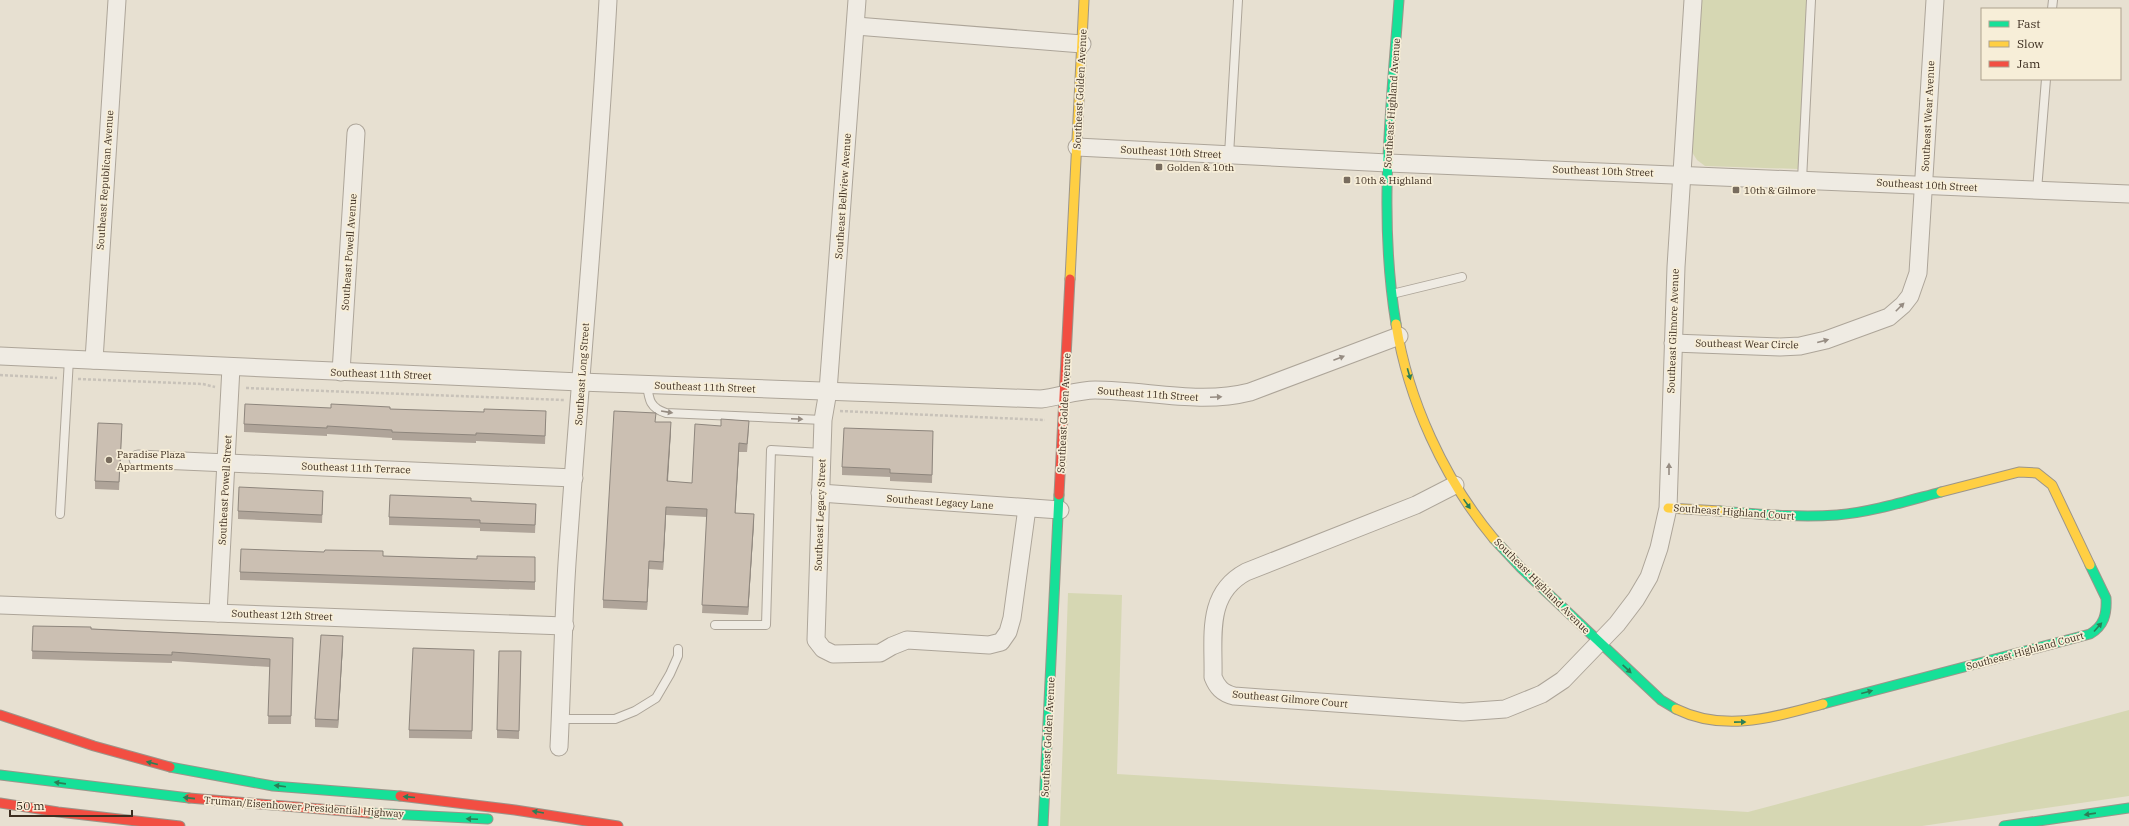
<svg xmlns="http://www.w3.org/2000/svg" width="2129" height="826" font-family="'IBM Plex Serif',serif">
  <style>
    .green { fill: #d6d7b3 }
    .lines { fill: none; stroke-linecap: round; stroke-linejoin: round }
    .lane-casing { stroke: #ada599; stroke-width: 10 }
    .street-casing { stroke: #ada599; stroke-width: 19 }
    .fast-casing { stroke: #9c958a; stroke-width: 11 }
    .slow-casing { stroke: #9c958a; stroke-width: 11 }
    .jam-casing { stroke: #9c958a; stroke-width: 11 }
    .path { stroke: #c8c2b9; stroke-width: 2.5; stroke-dasharray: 3 2; stroke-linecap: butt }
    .lane { stroke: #efebe3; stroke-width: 8 }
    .street { stroke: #efebe3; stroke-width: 17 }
    .fast { stroke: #16e098; stroke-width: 9 }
    .slow { stroke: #ffcf43; stroke-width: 9 }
    .jam { stroke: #f24e42; stroke-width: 9 }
    .wall { fill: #afa499 }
    .shaded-wall { fill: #8e867d }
    .building { fill: #cbbfb2; stroke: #8e867d }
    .oneway { fill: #968c82 }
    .oneway2 { fill: #2b7e56 }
    .poi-dot { fill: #786c5e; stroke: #f7eed8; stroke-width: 1.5 }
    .labels { text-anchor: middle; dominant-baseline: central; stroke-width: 3.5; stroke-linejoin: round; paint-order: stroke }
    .street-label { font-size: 10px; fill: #3d2e20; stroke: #f7eed8 }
    .poi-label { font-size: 10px; fill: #3d2e20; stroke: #f7eed8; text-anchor: start }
  </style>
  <rect width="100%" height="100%" fill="#e7e0d1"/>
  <!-- green -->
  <g class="green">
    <polygon points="1699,0 1810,0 1799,169 1705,166 1697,160 1690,149"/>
    <polygon points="1068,593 1122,595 1117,774 1748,812 2129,710 2129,796 1922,826 1060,826"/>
  </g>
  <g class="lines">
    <defs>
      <g id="lane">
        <polyline points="2052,9 2053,0"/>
        <polyline points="1229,155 1238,0"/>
        <polyline points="1802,180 1811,0"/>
        <polyline points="2037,190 2046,79"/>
        <polyline points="1392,294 1462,277"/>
        <path d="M647,385C649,400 650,408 666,413L823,420"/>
        <polyline points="60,514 69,359"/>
        <polyline points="715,625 766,625 771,450 822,453"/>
        <polyline points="561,719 615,719 635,711 656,698 670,674 678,656 678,649"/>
      </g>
      <g id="street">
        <polyline points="857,0 828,391 823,420 816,640 823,649 833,654 880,653 892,646 907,640 989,645 1001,642 1008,632 1012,618 1027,508"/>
        <polyline points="856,26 1082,44"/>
        <polyline points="1077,147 1388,163 2129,194"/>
        <polyline points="1673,343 1780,347 1800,346 1826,340 1889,317 1903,305 1910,296 1918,273 1935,0"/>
        <path d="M0,356L580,382L1041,399C1058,397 1079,390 1095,390C1147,390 1199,405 1250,392L1399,336"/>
        <polyline points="94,360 117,0"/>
        <polyline points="341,372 356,133"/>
        <polyline points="138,459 574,478"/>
        <path d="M1455,485L1416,505L1246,572C1205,594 1214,637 1213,677C1217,687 1222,693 1234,696L1463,712L1505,709L1542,694L1563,680L1617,624L1636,599L1649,577L1659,548L1668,508L1676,267L1693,0"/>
        <polyline points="820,493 1060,510"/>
        <polyline points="0,605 565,626"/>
        <polyline points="218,613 231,367"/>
        <path d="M559,747C562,686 563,624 567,563C580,375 598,188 608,0"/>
      </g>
      <g id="fast">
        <path d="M1396,324C1378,215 1391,108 1399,0"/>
        <path d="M1720,511C1759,514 1798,518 1837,515C1872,512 1907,501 1941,492"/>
        <polyline points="1494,539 1521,568 1661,700 1676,709"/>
        <path d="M1823,704L2090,634C2104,626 2107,614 2106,598L2090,565"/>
        <polyline points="170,767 273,786 400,796"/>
        <polyline points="0,775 189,798"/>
        <polyline points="369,813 488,819"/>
        <polyline points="1043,826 1059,495"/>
        <polyline points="2004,826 2129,808"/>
      </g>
      <g id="slow">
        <polyline points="1070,279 1084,0"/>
        <path d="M1396,324C1408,400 1444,479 1494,539"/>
        <polyline points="1941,492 2019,472 2037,473 2052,485 2090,565"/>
        <polyline points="1668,508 1720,511"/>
        <path d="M1676,709C1725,733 1774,717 1823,704"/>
      </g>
      <g id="jam">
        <polyline points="1059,495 1070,279"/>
        <polyline points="0,715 94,746 170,767"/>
        <polyline points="400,796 515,810 618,826"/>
        <polyline points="189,798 369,813"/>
        <polyline points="0,803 58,812 180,826"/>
      </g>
    </defs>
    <!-- lane casing -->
    <use href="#lane" class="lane-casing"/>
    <!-- street casing -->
    <use href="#street" class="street-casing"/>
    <!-- fast casing -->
    <use href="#fast" class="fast-casing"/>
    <!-- slow casing -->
    <use href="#slow" class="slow-casing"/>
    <!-- jam casing -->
    <use href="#jam" class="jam-casing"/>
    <!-- path -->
    <g class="path">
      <polyline points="0,375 57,378"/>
      <polyline points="78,379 203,384 215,387"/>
      <polyline points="246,388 564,400"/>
      <polyline points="840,411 1045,420"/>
    </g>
    <!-- lane -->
    <use href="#lane" class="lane"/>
    <!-- street -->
    <use href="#street" class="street"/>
    <!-- fast -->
    <use href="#fast" class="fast"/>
    <!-- slow -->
    <use href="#slow" class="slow"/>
    <!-- jam -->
    <use href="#jam" class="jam"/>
  </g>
  <!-- wall -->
  <g class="wall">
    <polygon points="331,408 390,409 546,419 545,444 476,441 476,443 392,440 392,438 327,434 327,436 244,432 244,424"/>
    <polygon points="749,429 747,452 739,452 735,513 754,522 748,615 702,613 707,517 666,515 663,570 649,569 647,610 603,608 603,600 671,430 668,482 692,483"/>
    <polygon points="122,432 119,490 95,489 95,481"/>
    <polygon points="933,439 932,483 890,481 890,477 842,475 842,467"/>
    <polygon points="323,499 322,523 238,519 238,511"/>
    <polygon points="471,501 536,512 535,533 480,531 480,528 389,525 389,517"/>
    <polygon points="383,556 477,559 535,557 535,590 240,580 240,572"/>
    <polygon points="33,626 293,638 291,724 268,724 270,667 172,661 172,663 32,659"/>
    <polygon points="343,644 338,728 315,727 315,719"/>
    <polygon points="474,650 472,739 409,738 409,730"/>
    <polygon points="521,651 519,739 497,738 497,730"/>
  </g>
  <!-- shaded-wall -->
  <g class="shaded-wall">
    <polygon points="671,422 671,430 667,490 667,481"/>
    <polygon points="739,443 739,452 735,521 735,513"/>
    <polygon points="666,507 666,515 663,570 663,562"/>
    <polygon points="754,514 754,522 748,615 748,607"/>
    <polygon points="649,561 649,569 647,610 647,602"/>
    <polygon points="343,636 343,644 338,728 338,720"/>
  </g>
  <!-- building -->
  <g class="building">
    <polygon points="245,404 331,408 331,404 390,407 390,409 484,412 484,409 546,411 545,436 476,433 476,435 392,432 392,430 327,426 327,428 244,424"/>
    <polygon points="614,411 656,413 655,422 671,422 667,481 692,483 695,424 721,426 721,419 749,421 747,444 739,443 735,513 754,514 748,607 702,605 707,509 666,507 663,562 649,561 647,602 603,600"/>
    <polygon points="98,423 122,424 119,482 95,481"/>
    <polygon points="844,428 933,431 932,475 890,473 890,469 842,467"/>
    <polygon points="239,487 323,491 322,515 238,511"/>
    <polygon points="390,495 471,498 471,501 536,504 535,525 480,523 480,520 389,517"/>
    <polygon points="241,549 324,552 325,550 383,551 383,556 477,559 477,556 535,557 535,582 240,572"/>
    <polygon points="33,626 91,627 91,629 293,638 291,716 268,716 270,659 172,652 172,655 32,651"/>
    <polygon points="321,635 343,636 338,720 315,719"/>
    <polygon points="413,648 474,650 472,731 409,730"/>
    <polygon points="499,651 521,651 519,731 497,730"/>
  </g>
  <!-- one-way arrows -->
  <defs><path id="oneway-solid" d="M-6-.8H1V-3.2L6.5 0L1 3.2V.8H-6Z"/></defs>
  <g class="oneway">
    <use href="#oneway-solid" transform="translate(1900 307) rotate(-45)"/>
    <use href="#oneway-solid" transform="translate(1823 341) rotate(-15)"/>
    <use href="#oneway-solid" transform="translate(1339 358) rotate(-21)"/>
    <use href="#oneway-solid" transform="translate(1216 397) rotate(-3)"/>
    <use href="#oneway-solid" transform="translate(667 412) rotate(9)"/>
    <use href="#oneway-solid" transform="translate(797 419) rotate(3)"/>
    <use href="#oneway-solid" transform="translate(1669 469) rotate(-90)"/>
  </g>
  <g class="oneway2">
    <use href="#oneway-solid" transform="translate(1409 374) rotate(74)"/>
    <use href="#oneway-solid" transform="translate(1467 504) rotate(55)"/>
    <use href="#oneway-solid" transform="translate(2098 627) rotate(-48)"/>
    <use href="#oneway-solid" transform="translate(1627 669) rotate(43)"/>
    <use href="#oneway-solid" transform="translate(1867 692) rotate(-15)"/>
    <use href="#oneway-solid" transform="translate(1740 722) rotate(-1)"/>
    <use href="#oneway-solid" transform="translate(152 763) rotate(-166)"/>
    <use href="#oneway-solid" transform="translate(60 783) rotate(-172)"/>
    <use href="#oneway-solid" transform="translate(280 786) rotate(-173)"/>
    <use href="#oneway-solid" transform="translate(409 797) rotate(-175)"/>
    <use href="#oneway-solid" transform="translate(189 798) rotate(-174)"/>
    <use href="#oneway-solid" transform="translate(538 812) rotate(-170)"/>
    <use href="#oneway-solid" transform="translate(2090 814) rotate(172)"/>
    <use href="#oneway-solid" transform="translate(472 819) rotate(-177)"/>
  </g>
  <!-- markers -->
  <g class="poi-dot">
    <rect x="1155" y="163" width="8" height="8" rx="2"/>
    <rect x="1343" y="176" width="8" height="8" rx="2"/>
    <rect x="1732" y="186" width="8" height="8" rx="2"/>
    <circle cx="109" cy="460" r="4"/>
  </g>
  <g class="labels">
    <!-- street labels -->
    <g class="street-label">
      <text transform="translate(1080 89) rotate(-87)">Southeast Golden Avenue</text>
      <text transform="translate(1392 103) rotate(-86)">Southeast Highland Avenue</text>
      <text transform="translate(1928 116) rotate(-87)">Southeast Wear Avenue</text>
      <text transform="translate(1171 152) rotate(3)">Southeast 10th Street</text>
      <text transform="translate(1603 171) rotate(2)">Southeast 10th Street</text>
      <text transform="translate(105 180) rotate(-86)">Southeast Republican Avenue</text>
      <text transform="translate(1927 185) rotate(3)">Southeast 10th Street</text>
      <text transform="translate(843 196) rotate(-86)">Southeast Bellview Avenue</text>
      <text transform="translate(349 252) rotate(-86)">Southeast Powell Avenue</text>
      <text transform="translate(1673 331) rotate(-88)">Southeast Gilmore Avenue</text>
      <text transform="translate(1747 344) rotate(1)">Southeast Wear Circle</text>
      <text transform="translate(381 374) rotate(2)">Southeast 11th Street</text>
      <text transform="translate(582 374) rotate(-86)">Southeast Long Street</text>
      <text transform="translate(705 387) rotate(2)">Southeast 11th Street</text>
      <text transform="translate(1148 394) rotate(4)">Southeast 11th Street</text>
      <text transform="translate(1064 413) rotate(-87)">Southeast Golden Avenue</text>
      <text transform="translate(356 468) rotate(2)">Southeast 11th Terrace</text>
      <text transform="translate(225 490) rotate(-87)">Southeast Powell Street</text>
      <text transform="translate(940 502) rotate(4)">Southeast Legacy Lane</text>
      <text transform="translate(1734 512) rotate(4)">Southeast Highland Court</text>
      <text transform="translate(820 515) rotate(-88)">Southeast Legacy Street</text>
      <text transform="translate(1542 586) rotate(45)">Southeast Highland Avenue</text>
      <text transform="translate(282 615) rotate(2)">Southeast 12th Street</text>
      <text transform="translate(2025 651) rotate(-15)">Southeast Highland Court</text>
      <text transform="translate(1290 699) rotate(5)">Southeast Gilmore Court</text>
      <text transform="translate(1048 737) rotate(-87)">Southeast Golden Avenue</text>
      <text transform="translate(304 807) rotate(4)">Truman/Eisenhower Presidential Highway</text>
    </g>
    <!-- poi labels -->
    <g class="poi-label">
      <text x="1167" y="167">Golden &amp; 10th</text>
      <text x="1355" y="180">10th &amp; Highland</text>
      <text x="1744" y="190">10th &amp; Gilmore</text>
      <text x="117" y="454">Paradise Plaza<tspan x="117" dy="12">Apartments</tspan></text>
    </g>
  </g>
  <!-- legend -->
  <rect x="1981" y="8" width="140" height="72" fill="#f7eed8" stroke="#ada18e"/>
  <rect x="1989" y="21" width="20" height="6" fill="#16e098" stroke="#ada18e"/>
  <text x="2017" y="28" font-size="12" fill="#3d2e20">Fast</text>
  <rect x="1989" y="41" width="20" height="6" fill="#ffcf43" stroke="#ada18e"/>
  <text x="2017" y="48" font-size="12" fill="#3d2e20">Slow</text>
  <rect x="1989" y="61" width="20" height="6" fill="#f24e42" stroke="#ada18e"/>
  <text x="2017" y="68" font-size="12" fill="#3d2e20">Jam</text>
  <!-- scale -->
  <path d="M10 810v6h122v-6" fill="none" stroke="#3d2e20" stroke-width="2"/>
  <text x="16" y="810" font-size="12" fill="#3d2e20" stroke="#f7eed8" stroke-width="3" paint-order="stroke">50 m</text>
</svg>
